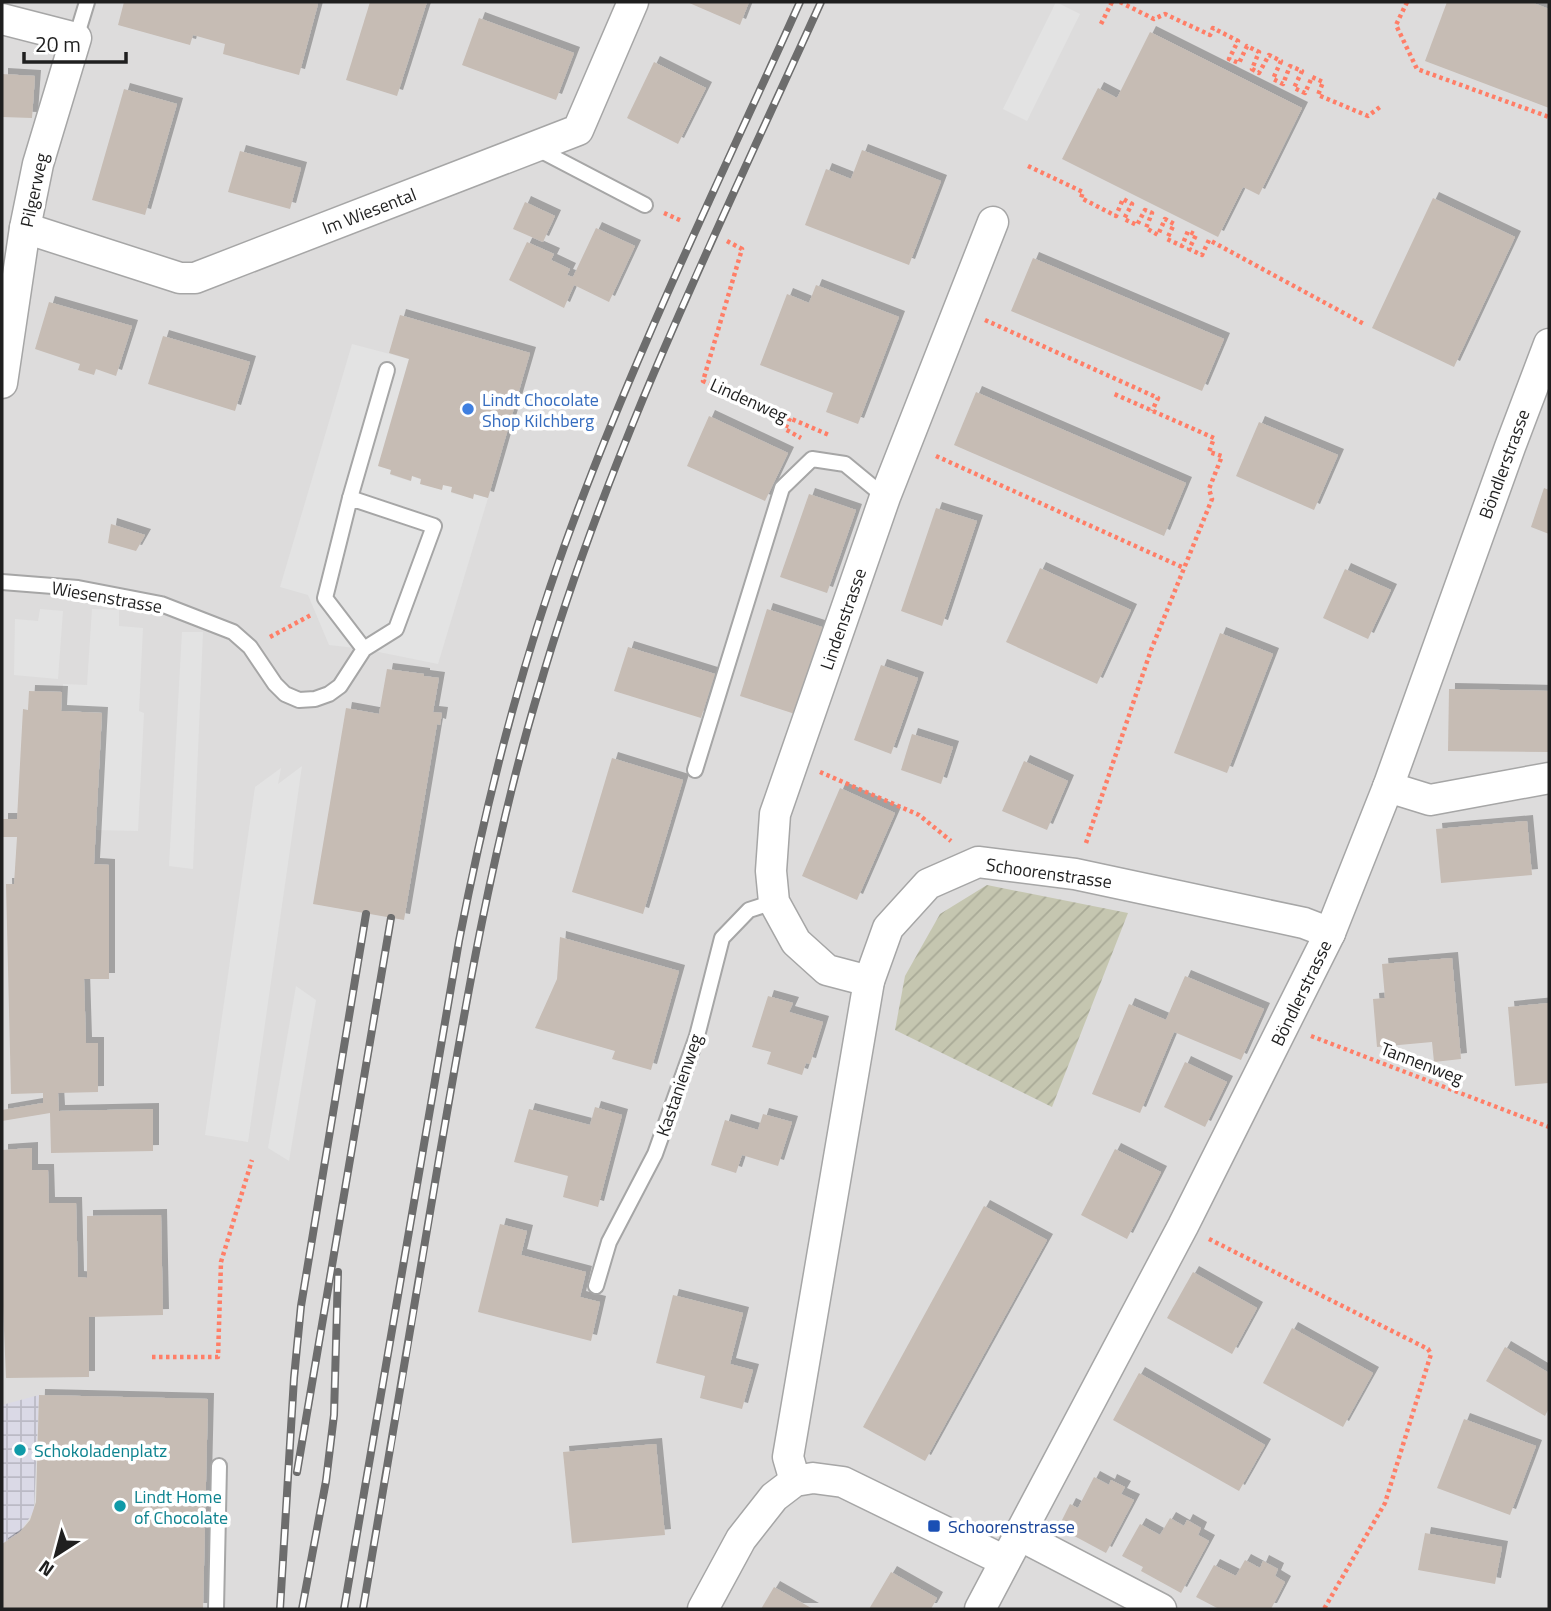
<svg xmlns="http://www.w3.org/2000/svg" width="1551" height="1611" font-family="'Titillium Web',sans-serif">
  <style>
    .residential { fill: #dddcdc }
    .construction { fill: url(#construction-furrows) }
    .parking { fill: #e3e3e3 }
    .plaza { fill: url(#plaza-grid) }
    .building { fill: #c6bcb4; filter: url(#shadow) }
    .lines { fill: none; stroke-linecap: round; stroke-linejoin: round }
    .lane-casing { stroke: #a6a6a6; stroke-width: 18 }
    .street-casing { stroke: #a6a6a6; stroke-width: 33 }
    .path { stroke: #ff7e67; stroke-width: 4.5; stroke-dasharray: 3.5 3.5; stroke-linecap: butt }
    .lane { stroke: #fff; stroke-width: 14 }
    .street { stroke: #fff; stroke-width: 30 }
    .rail-casing { stroke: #6d6d6d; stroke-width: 8 }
    .rail { stroke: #fff; stroke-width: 5; stroke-dasharray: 16; stroke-linecap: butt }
    .shop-dot { fill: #3f7fe0; stroke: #fff; stroke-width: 2.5 }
    .culture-dot { fill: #0f9aa8; stroke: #fff; stroke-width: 2.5 }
    .transit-dot { fill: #1a4fb4; stroke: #fff; stroke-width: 2.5 }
    .labels { text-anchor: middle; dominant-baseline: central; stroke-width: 7; stroke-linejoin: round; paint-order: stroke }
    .street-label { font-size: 18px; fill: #1f1f1f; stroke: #fff }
    .shop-label { font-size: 18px; fill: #366cbe; stroke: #fff; text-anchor: start }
    .culture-label { font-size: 18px; fill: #0d838f; stroke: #fff; text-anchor: start }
    .transit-label { font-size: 18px; fill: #164399; stroke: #fff; text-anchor: start }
  </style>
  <defs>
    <pattern id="construction-furrows" width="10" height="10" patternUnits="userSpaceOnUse" patternTransform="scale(1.75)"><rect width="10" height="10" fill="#c5c6b0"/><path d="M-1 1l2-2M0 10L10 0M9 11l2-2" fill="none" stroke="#a9aa97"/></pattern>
    <pattern id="plaza-grid" width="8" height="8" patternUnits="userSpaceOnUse" patternTransform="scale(1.75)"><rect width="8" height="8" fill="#dad9e6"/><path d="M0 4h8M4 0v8" fill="none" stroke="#bbbac5"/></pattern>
    <filter id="shadow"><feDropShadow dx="6" dy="-6" stdDeviation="0" flood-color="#0004"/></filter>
  </defs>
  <rect width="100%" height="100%" fill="#f0ede5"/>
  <!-- residential -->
  <rect class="residential" x="2" y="2" width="1547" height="1607"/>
  <!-- construction -->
  <polygon class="construction" points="987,885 1128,913 1052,1107 895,1030 905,976 940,914"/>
  <!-- parking -->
  <g class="parking">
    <polygon points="1056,2 1080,14 1027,121 1003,109"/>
    <polygon points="352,344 409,359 378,466 391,470 390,475 410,481 412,476 442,489 443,485 452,487 451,493 472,498 474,494 488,498 438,664 364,649 329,645 308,595 280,587"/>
    <polygon points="40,609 63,611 58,679 14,675 15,619 38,621"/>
    <polygon points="92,609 119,610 119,626 143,628 139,711 144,713 138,831 96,830 102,714 61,711 63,684 87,685"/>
    <polygon points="182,632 203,632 193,869 169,866"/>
    <polygon points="302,766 248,1142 205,1135 255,787 281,768 278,784"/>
    <polygon points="296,986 316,1000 289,1161 268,1148"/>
  </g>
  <!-- plaza -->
  <polygon class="plaza" points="39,1395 34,1511 20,1532 2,1544 2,1405"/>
  <!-- building -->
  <g class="building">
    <polygon points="124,2 310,2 318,4 299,75 223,54 225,44 193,35 190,45 118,25"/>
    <polygon points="370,2 427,2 397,96 346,80"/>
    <polygon points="687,2 749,2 740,25"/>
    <polygon points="1447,2 1531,2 1549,9 1549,108 1425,61"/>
    <polygon points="479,18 574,53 556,100 462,65"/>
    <polygon points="1150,32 1302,108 1259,195 1243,187 1218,237 1062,159 1098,88 1117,98"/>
    <polygon points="654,62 706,88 678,144 627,118"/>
    <polygon points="2,74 35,76 32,118 2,117"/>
    <polygon points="124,89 177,104 145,215 92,200"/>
    <polygon points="862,150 941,181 909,265 805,225 826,169 851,179"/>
    <polygon points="240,151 301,168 290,209 228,192"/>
    <polygon points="1433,198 1515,237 1454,367 1372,328"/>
    <polygon points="525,202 555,216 543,242 513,229"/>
    <polygon points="596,228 635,246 609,302 574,285 564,308 509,280 527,242 554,254 551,260 570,269 567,275 573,277"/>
    <polygon points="1033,258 1224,339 1202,391 1011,311"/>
    <polygon points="816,285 899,317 858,424 826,412 833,393 760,365 787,294 809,303"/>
    <polygon points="49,302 132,326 116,376 96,369 94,375 78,370 80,364 35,349"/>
    <polygon points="400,315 530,353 488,498 474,494 473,499 451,492 452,487 443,485 442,490 420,484 421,479 412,476 411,481 390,474 391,470 378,466 409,359 389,353"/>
    <polygon points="163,336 250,362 235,411 148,384"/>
    <polygon points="976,392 1186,483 1164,536 954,445"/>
    <polygon points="709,416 788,453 765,501 687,466"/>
    <polygon points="1259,422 1338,455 1314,510 1236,476"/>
    <polygon points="1544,488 1549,490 1549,534 1531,527"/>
    <polygon points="809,494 856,510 827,593 780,577"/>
    <polygon points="936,508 977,521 942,626 901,611"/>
    <polygon points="111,524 145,535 136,551 108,543"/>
    <polygon points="1040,568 1131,610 1097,684 1006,642"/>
    <polygon points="1345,569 1391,590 1368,639 1323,618"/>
    <polygon points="767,609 825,628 798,715 740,696"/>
    <polygon points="1220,633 1273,654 1227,773 1174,753"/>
    <polygon points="628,647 715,674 701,718 614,691"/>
    <polygon points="881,665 918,678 891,754 854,740"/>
    <polygon points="387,669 424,674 424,676 439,678 433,712 442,713 440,725 437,724 404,920 313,904 346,708 379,714"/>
    <polygon points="1449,689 1549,691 1549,752 1448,751"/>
    <polygon points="29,691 62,692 61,711 102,713 94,864 109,865 109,979 84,979 86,1043 98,1043 98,1092 58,1093 59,1111 153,1109 153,1151 51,1153 50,1113 2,1121 2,1110 43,1103 43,1093 11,1094 6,884 14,884 17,837 2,837 2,819 17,819 23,709 28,710"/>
    <polygon points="912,734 953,747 941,784 901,770"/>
    <polygon points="612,758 683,780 643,914 572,892"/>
    <polygon points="1024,761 1068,781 1047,830 1002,811"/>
    <polygon points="840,788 895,813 857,900 802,876"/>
    <polygon points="1527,821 1532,875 1441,883 1436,829"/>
    <polygon points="560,937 679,971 651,1070 612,1059 615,1051 535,1028 557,979"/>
    <polygon points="1452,958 1461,1059 1434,1062 1432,1042 1377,1047 1373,999 1385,998 1382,964"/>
    <polygon points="1185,976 1264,1009 1241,1060 1174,1032 1140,1113 1092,1094 1129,1004 1166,1020"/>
    <polygon points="768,996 793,1003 789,1012 823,1022 810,1064 806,1063 802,1075 767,1064 771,1052 752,1047"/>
    <polygon points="1549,1003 1549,1083 1515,1086 1508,1007"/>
    <polygon points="1185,1062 1227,1082 1205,1127 1164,1107"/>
    <polygon points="595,1107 622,1115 598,1207 563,1197 568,1176 514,1162 529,1109 590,1125"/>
    <polygon points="763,1114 792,1122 778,1166 742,1155 736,1173 711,1165 725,1120 758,1130"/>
    <polygon points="32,1148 32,1170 48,1170 49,1203 76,1203 78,1277 87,1278 87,1216 161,1215 163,1315 89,1317 89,1377 6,1378 2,1281 2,1150"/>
    <polygon points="1115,1149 1161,1172 1127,1239 1081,1215"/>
    <polygon points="984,1206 1047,1240 925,1461 863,1427"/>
    <polygon points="500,1224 527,1231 521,1255 586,1272 580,1297 600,1302 591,1341 478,1312"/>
    <polygon points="1193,1272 1257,1308 1232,1354 1167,1318"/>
    <polygon points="673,1295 743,1313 730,1364 753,1370 742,1409 700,1398 705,1376 656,1363"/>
    <polygon points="1292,1328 1373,1373 1343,1427 1263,1383"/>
    <polygon points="1505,1347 1549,1373 1549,1408 1545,1416 1486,1381"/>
    <polygon points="1139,1373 1265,1445 1239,1491 1113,1420"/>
    <polygon points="39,1395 208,1399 203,1609 2,1609 2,1544 20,1532 30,1520 36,1502"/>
    <polygon points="1464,1419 1536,1446 1510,1515 1437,1488"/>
    <polygon points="656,1444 665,1535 572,1543 563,1452"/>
    <polygon points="1094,1477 1109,1485 1111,1480 1125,1487 1121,1494 1134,1500 1106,1553 1065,1531 1067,1526 1061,1522 1070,1504 1078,1508"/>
    <polygon points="1170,1518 1184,1526 1187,1520 1201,1528 1198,1535 1209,1541 1181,1593 1141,1571 1143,1567 1122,1556 1140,1524 1160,1535"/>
    <polygon points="1425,1533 1502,1547 1495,1584 1418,1570"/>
    <polygon points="1245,1560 1260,1568 1263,1561 1278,1569 1275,1576 1285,1582 1271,1609 1219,1609 1196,1597 1214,1565 1236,1576"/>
    <polygon points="891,1572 937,1598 931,1609 869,1609"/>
    <polygon points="774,1587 813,1609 761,1609"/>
  </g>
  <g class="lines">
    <defs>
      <g id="lane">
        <polyline points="76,38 87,2"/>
        <polyline points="534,147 645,205"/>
        <polyline points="350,498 387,370"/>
        <polyline points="2,582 78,588 161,604 233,632 250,647 275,684 285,694 299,700 315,699 329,694 340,686 364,649 396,629 434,526 350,498 325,598 364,649"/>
        <polyline points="695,770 782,488 812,459 845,464 885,497"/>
        <polyline points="596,1286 609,1242 655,1154 697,1036 722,938 749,910 774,902"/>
        <polyline points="216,1609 219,1466"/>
      </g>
      <g id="street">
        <polyline points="2,19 76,38 38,164 25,228 2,383"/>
        <polyline points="25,228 180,278 195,278 578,130 633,2"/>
        <polyline points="1388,787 1430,800 1549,778"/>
        <polyline points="869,981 827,970 796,942 774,902 771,871 775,814 885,497 993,222"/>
        <polyline points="795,1481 788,1457 869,981 888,928 928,884 978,862 1075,874 1304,923 1330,933"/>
        <polyline points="1019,1535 1161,1609"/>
        <polyline points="703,1609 741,1539 774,1497 795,1481 813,1478 843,1482 1005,1561"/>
        <polyline points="980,1609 1183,1226 1330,933 1388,787 1510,447 1549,344"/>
      </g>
    </defs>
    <!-- lane casing -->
    <use href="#lane" class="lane-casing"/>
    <!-- street casing -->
    <use href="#street" class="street-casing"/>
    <!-- path -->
    <g class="path">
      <polyline points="1120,2 1154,19 1165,14 1210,35 1213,28 1238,41 1229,59 1239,63 1247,46 1259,52 1252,69 1259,73 1269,55 1281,61 1273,79 1283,84 1290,66 1302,71 1294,88 1305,93 1312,77 1323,82 1318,95 1368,116 1380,107"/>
      <polyline points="1407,2 1396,25 1417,69 1549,117"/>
      <polyline points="1101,24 1112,2"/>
      <polyline points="1028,166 1083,192 1081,198 1116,216 1123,199 1132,204 1124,219 1137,225 1145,210 1152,213 1146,228 1158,235 1165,219 1174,224 1167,239 1182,246 1188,231 1196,235 1189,249 1202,255 1209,240 1364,324"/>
      <polyline points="664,213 682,221"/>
      <polyline points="727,241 742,249 703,381 829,435"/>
      <polyline points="985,320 1158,398 1152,411"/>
      <polyline points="790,418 785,429 801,438"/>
      <polyline points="936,456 1184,568"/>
      <polyline points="270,637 311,615"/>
      <polyline points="820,772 919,815 951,841"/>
      <polyline points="1086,843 1151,650 1212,499 1209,489 1222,456 1209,452 1214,438 1112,393"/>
      <polyline points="1311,1036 1549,1127"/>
      <polyline points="1209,1239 1428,1349 1431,1354 1385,1503 1324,1609"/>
      <polyline points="152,1357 218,1357 221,1262 252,1160"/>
    </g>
    <!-- lane -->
    <use href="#lane" class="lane"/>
    <!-- street -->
    <use href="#street" class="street"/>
    <defs>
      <g id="rail">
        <polyline points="297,1472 391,918"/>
        <polyline points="280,1609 294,1378 301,1306 366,914"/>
        <polyline points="302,1609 326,1481 334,1415 338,1272"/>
        <path d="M344,1609L459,941C485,807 518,675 564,547C631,361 719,182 800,2"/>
        <path d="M363,1609C389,1459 414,1309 439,1159C466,1001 493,843 539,689C608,451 719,227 821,2"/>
      </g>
    </defs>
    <!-- rail casing -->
    <use href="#rail" class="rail-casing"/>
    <!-- rail -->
    <use href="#rail" class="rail"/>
  </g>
  <!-- markers -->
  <circle class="shop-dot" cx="468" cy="409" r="7"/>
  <g class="culture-dot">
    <circle cx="20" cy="1450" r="7"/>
    <circle cx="120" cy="1506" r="7"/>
  </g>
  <rect class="transit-dot" x="927" y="1519" width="14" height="14" rx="3.5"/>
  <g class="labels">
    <!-- street labels -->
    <g class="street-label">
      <text transform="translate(34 190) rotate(-78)">Pilgerweg</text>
      <text transform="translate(369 211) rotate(-21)">Im Wiesental</text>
      <text transform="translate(749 400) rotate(24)">Lindenweg</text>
      <text transform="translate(1504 464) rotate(-70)">Böndlerstrasse</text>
      <text transform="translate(107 597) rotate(10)">Wiesenstrasse</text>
      <text transform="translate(843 619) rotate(-71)">Lindenstrasse</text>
      <text transform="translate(1049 873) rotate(8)">Schoorenstrasse</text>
      <text transform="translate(1301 993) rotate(-64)">Böndlerstrasse</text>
      <text transform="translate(1422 1063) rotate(21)">Tannenweg</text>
      <text transform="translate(679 1085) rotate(-71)">Kastanienweg</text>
    </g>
    <!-- shop labels -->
    <g class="shop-label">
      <text x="482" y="399">Lindt Chocolate<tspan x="482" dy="21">Shop Kilchberg</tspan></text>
    </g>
    <!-- culture labels -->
    <g class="culture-label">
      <text x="34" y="1450">Schokoladenplatz</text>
      <text x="134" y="1496">Lindt Home<tspan x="134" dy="21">of Chocolate</tspan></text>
    </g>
    <!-- transit labels -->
    <g class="transit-label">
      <text x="948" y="1526">Schoorenstrasse</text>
    </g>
  </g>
  <!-- border -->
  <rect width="1551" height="1611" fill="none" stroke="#1f1f1f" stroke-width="7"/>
  <!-- north arrow -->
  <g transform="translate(56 1555) rotate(216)" stroke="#ffffff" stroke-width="5" paint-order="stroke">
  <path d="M0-5L12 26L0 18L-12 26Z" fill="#1f1f1f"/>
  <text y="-10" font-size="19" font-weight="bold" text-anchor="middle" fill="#1f1f1f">N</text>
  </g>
  <!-- scale -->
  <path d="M24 52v10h102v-10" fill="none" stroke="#1f1f1f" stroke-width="3.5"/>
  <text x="35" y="52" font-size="21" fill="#1f1f1f" stroke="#ffffff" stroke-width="5" paint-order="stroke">20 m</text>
</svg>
